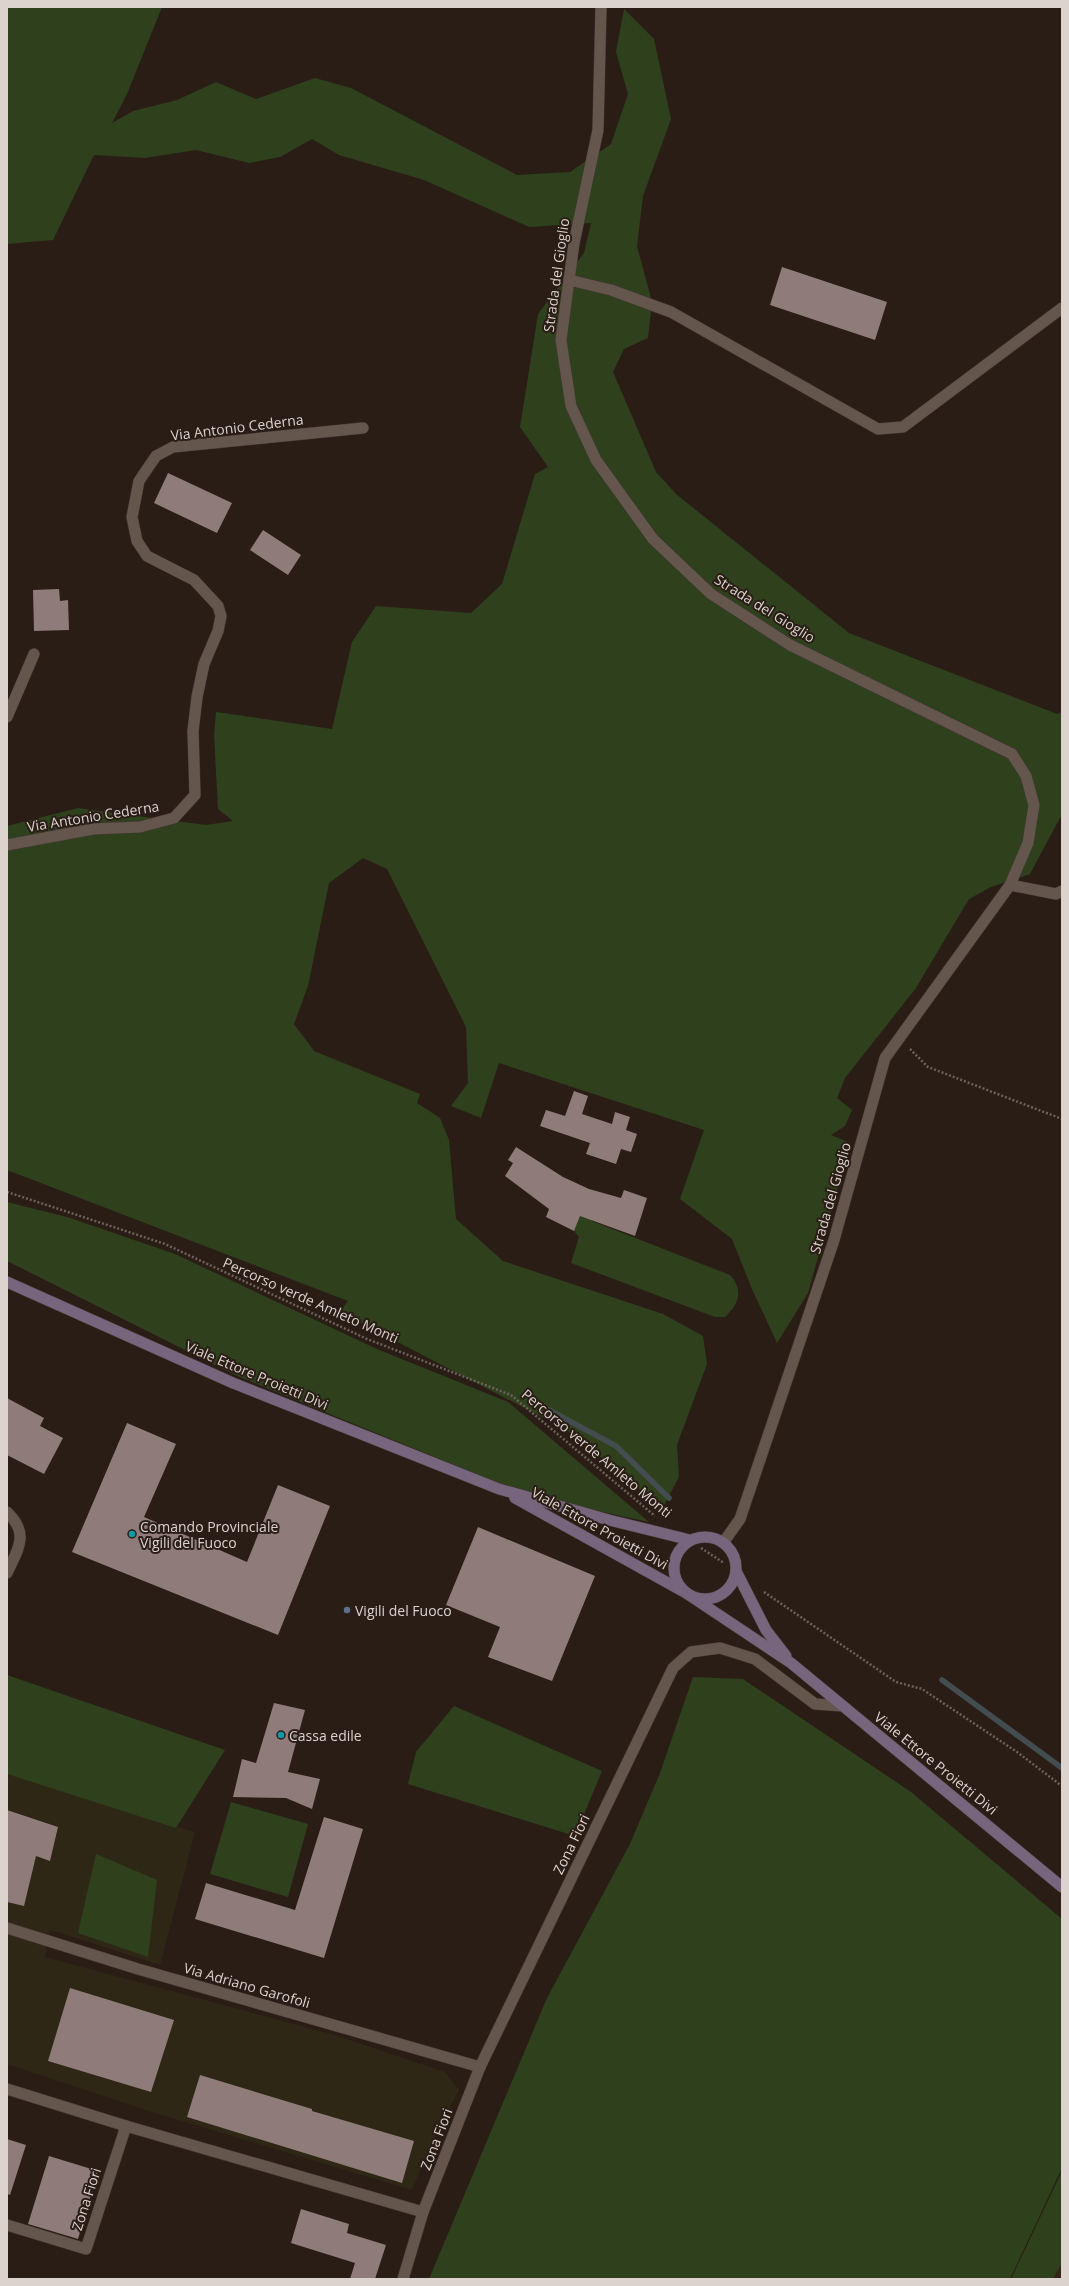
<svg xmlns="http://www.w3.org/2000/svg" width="1069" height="2286" font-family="'Open Sans',sans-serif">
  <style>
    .industrial { fill: #2e2716 }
    .built { fill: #36241a }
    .green { fill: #2f401d }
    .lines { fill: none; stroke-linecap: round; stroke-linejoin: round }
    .stream { stroke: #434c4f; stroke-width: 5.5 }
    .building { fill: #8f7c7a }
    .minor-casing { stroke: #423834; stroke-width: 12 }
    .secondary-casing { stroke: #423834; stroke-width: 12 }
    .path { stroke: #6d615b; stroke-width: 2.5; stroke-dasharray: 2 2; stroke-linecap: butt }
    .minor { stroke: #64554d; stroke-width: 11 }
    .secondary { stroke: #76657c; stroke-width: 11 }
    .culture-dot { fill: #0f9aa8; stroke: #2a1d16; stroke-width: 1.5 }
    .service-dot { fill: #5c6f8a; stroke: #2a1d16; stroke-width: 1.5 }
    .labels { text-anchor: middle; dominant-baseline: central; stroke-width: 4; stroke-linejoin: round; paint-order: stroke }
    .street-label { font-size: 14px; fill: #dcd3ce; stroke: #2a1d16 }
    .poi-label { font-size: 14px; fill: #dcd3ce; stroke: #2a1d16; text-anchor: start }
  </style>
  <rect width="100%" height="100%" fill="#2a1d16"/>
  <!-- industrial -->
  <polygon class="industrial" points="7,1774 195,1832 160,1965 51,1930 45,1957 335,2035 445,2072 459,2090 437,2131 412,2190 155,2113 7,2064"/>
  <!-- built -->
  <polygon class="built" points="1062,2263 1062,2279 1053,2279"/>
  <!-- green -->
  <g class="green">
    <polygon points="7,7 162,7 127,94 112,123 133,111 177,100 216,82 256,99 315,78 351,88 517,175 570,172 611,144 628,94 616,52 624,9 654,39 671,119 643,196 637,246 652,302 648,338 624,349 613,372 656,472 676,494 849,633 1057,714 1062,712 1062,814 1030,874 991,887 969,899 916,988 845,1078 837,1098 852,1110 845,1126 831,1135 850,1143 808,1293 777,1343 752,1289 732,1239 680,1199 704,1130 499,1063 481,1118 451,1106 468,1083 466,1027 387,869 363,858 329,883 308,986 294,1024 314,1051 420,1094 417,1103 440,1118 449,1140 456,1219 503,1261 663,1314 703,1336 707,1364 677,1445 679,1477 661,1511 633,1483 565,1429 340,1312 348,1301 7,1170 7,826 78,808 206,825 233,821 218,809 214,735 216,712 332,729 352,642 376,606 471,613 502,584 535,474 548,467 520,427 538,314 584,253 591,223 529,227 424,180 339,155 312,139 280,157 249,163 196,150 145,158 94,155 53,240 7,244"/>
    <polygon points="7,1202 67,1217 175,1254 377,1349 508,1402 649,1522 557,1502 496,1482 327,1413 235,1375 7,1261"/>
    <path d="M584,1205L594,1208L592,1221L730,1275C744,1290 739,1304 725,1317H715L571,1263L579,1237L574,1231Z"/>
    <polygon points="7,1675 225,1750 176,1828 7,1774"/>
    <polygon points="693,1677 743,1679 911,1792 1062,1919 1062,2168 1010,2279 429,2279 547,1998 630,1844 660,1773"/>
    <polygon points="454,1706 602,1771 575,1836 408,1784 416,1752"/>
    <polygon points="231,1802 308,1824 288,1897 210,1874"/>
    <polygon points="96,1854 157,1880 148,1957 78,1933"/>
    <polygon points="1062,2171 1062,2263 1053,2279 1011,2279"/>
  </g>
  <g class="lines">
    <!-- stream -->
    <g class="stream">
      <polyline points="549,1410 616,1446 669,1498"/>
      <polyline points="942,1680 1062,1768"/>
    </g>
  </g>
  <!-- building -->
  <g class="building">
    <polygon points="782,267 887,302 875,340 770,305"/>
    <polygon points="168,473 232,503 217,533 154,503"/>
    <polygon points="263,530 301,555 288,575 250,550"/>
    <polygon points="59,589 60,601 68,600 69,630 34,631 33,590"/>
    <polygon points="574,1091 588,1096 582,1114 612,1124 615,1112 630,1117 626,1130 637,1134 631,1152 621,1149 616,1164 586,1154 590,1143 540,1126 546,1110 565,1116"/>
    <polygon points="516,1147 563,1177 589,1189 621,1198 624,1190 647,1198 635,1236 580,1216 574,1231 546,1217 549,1209 505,1176 513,1163 508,1160"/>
    <polygon points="7,1398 44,1418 40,1426 63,1438 44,1474 7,1455"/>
    <polygon points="127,1423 176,1444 144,1517 247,1562 278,1485 330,1506 278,1635 72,1552"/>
    <polygon points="478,1527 595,1576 552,1681 488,1657 500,1627 446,1605"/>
    <polygon points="274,1703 305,1710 288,1772 320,1779 312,1809 286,1798 233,1797 242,1759 256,1763"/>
    <polygon points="7,1810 58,1827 50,1861 36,1856 24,1906 7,1902"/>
    <polygon points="324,1817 363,1829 324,1958 195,1919 206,1883 295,1910"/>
    <polygon points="70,1988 174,2020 151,2092 48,2061"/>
    <polygon points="200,2075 312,2109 312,2111 414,2141 402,2183 187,2117"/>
    <polygon points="7,2139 26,2145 10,2195 7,2194"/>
    <polygon points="49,2156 98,2171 78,2239 28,2224"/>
    <polygon points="301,2209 349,2224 347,2233 386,2245 375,2279 350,2279 355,2263 291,2243"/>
  </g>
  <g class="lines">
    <defs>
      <g id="minor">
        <polyline points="601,7 598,130 574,243 561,340 571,406 596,460 653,539 711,594 790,645 1012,754 1026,776 1034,805 1028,843 1010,885 885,1058 834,1240 740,1519 723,1543"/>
        <polyline points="569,280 611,290 671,312 878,429 903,427 1062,308"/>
        <polyline points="7,717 34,654"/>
        <polyline points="7,845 93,829 140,827 174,818 195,795 193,731 197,697 204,664 218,631 221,616 218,606 194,580 147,556 137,541 132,517 139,481 156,456 173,447 363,428"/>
        <polyline points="1010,885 1056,894 1062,891"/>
        <path d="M7,1512C30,1534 18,1549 7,1573"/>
        <polyline points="7,1928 138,1969 480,2067"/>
        <polyline points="7,2089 126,2126 423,2212"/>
        <polyline points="7,2225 86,2249 126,2126"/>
        <polyline points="403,2279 423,2212 480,2067 673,1668 691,1652 720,1648 755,1659 815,1704 843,1706"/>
      </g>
      <g id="secondary">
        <polyline points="7,1282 233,1383 499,1489 609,1520 690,1540"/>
        <polyline points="515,1498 686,1593 791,1663 1062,1887"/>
        <circle cx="705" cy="1568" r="31"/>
        <polyline points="736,1571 766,1630 786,1656"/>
      </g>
    </defs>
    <!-- minor casing -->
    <use href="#minor" class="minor-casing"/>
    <!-- secondary casing -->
    <use href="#secondary" class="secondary-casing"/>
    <!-- path -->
    <g class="path">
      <polyline points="910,1049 928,1067 1062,1119"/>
      <polyline points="7,1192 165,1244 367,1339 511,1395 655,1516"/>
      <polyline points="701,1548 724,1563"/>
      <polyline points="764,1592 896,1682 922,1689 1017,1752 1062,1786"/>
    </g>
    <!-- minor -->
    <use href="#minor" class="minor"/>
    <!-- secondary -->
    <use href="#secondary" class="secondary"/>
  </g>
  <!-- markers -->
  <g class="culture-dot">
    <circle cx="132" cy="1534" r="4"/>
    <circle cx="281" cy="1735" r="4"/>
  </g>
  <circle class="service-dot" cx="347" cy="1610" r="4"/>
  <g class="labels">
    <!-- street labels -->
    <g class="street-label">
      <text transform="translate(556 275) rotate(-82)">Strada del Gioglio</text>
      <text transform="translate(237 427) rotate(-7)">Via Antonio Cederna</text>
      <text transform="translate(765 608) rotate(32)">Strada del Gioglio</text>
      <text transform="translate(93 816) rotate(-9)">Via Antonio Cederna</text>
      <text transform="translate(830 1198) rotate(-74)">Strada del Gioglio</text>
      <text transform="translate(311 1300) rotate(24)">Percorso verde Amleto Monti</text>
      <text transform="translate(257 1375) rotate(23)">Viale Ettore Proietti Divi</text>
      <text transform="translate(597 1453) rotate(40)">Percorso verde Amleto Monti</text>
      <text transform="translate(600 1528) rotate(29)">Viale Ettore Proietti Divi</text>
      <text transform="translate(936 1763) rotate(39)">Viale Ettore Proietti Divi</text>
      <text transform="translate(571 1844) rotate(-64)">Zona Fiori</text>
      <text transform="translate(247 1985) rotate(16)">Via Adriano Garofoli</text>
      <text transform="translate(436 2139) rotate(-69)">Zona Fiori</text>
      <text transform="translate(86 2199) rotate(-72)">Zona Fiori</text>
    </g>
    <!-- poi labels -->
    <g class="poi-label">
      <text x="140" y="1526">Comando Provinciale<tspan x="140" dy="16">Vigili del Fuoco</tspan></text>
      <text x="355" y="1610">Vigili del Fuoco</text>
      <text x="289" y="1735">Cassa edile</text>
    </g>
  </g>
  <!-- border -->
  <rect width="1069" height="2286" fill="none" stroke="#dcd3ce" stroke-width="16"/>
</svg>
